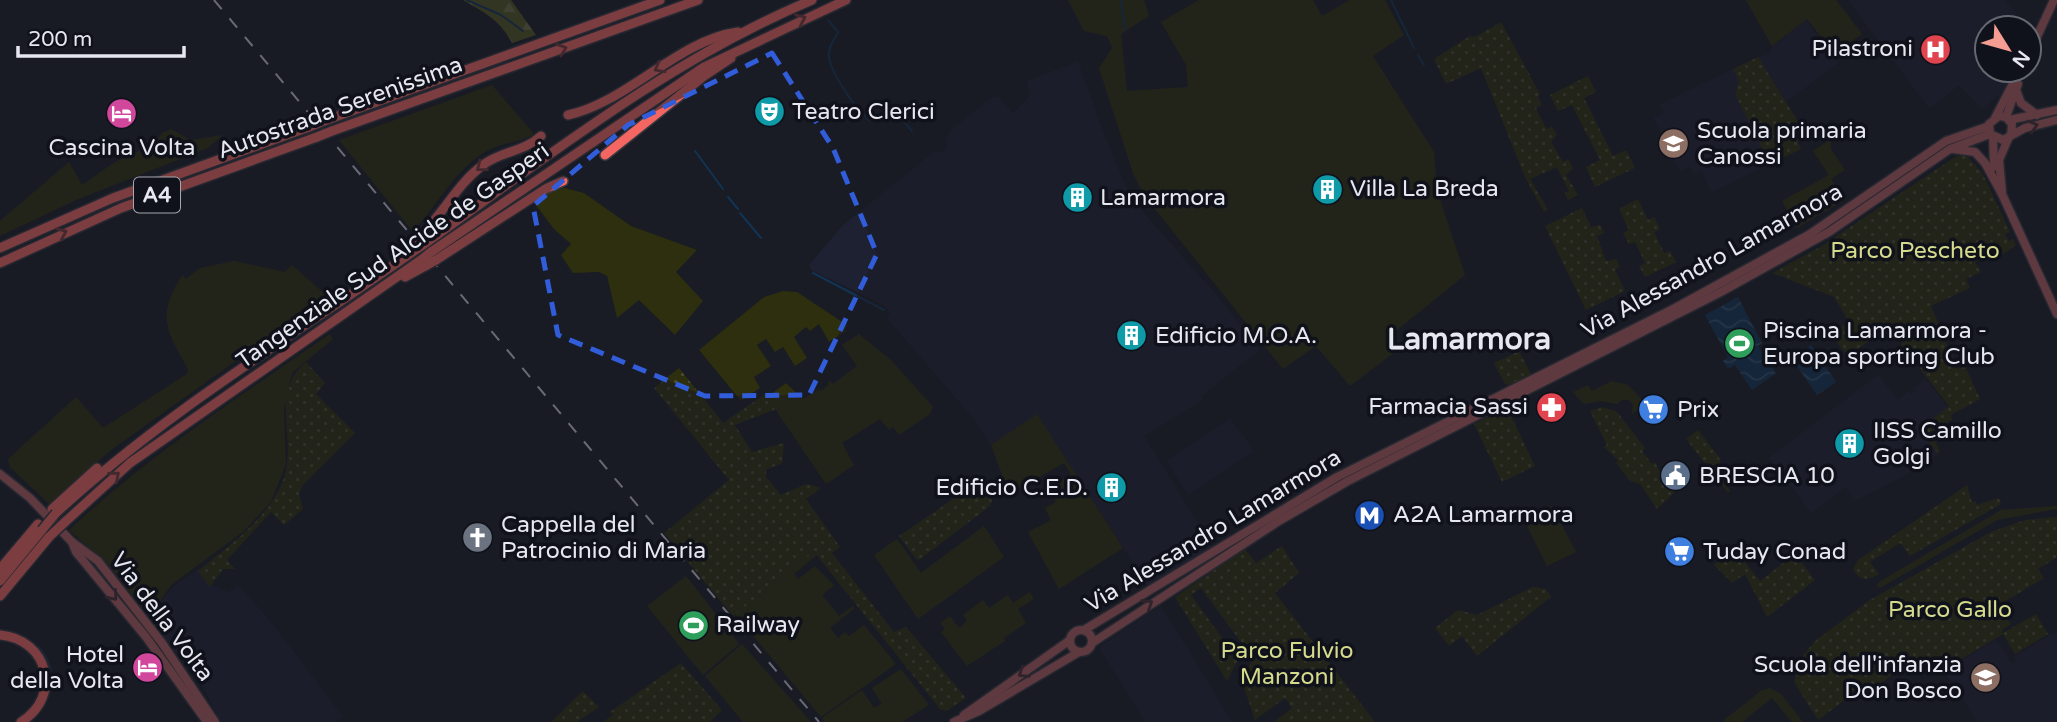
<svg xmlns="http://www.w3.org/2000/svg" width="2057" height="722" font-family="'Varela Round',sans-serif">
  <style>
    .built { fill: #1e2131 }
    .green { fill: #2d2f0e }
    .forest { fill: url(#forest-firs) }
    .park { fill: url(#park-dots) }
    .water { fill: url(#water-waves) }
    .lines { fill: none; stroke-linecap: round; stroke-linejoin: round }
    .stream { stroke: #113454; stroke-width: 2 }
    .major-casing { stroke: #373840; stroke-width: 11 }
    .highway-casing { stroke: #373840; stroke-width: 12 }
    .major { stroke: #b15d5f; stroke-width: 8 }
    .highway { stroke: #f46662; stroke-width: 9 }
    .rail { stroke: #c9cad2; stroke-width: 2; stroke-dasharray: 12 12; stroke-linecap: butt }
    .highway-bridge-casing { stroke: #373840; stroke-width: 12; stroke-linecap: butt }
    .highway-bridge { stroke: #f46662; stroke-width: 9 }
    .oneway { stroke: #77383b }
    .oneway2 { stroke: #482c33 }
    .marked { fill: none; stroke: #315dda; stroke-width: 5; stroke-dasharray: 14 9; stroke-linejoin: round }
    .labels { text-anchor: middle; dominant-baseline: central; stroke-width: 7; stroke-linejoin: round; paint-order: stroke }
    .shield { fill: #10121b; stroke: #a6a8af; stroke-width: 2 }
    .shield-label { font-size: 21px; font-weight: bold; fill: #e7e8ef }
    .poi-label { font-size: 23px; fill: #e7e8ef; stroke: #10121b; text-anchor: start }
    .street-label { font-size: 23px; fill: #e7e8ef; stroke: #10121b }
    .park-label { font-size: 23px; fill: #d5da8c; stroke: #10121b }
    .district-label { font-size: 30px; font-weight: bold; fill: #e7e8ef; stroke: #10121b }
  </style>
  <defs>
    <pattern id="forest-firs" width="22" height="20" patternUnits="userSpaceOnUse" patternTransform="scale(1.75)"><rect width="22" height="20" fill="#525423"/><path d="M5 1l3.5 6h-7zM16 11l3.5 6h-7z" fill="#6b6d43"/></pattern>
    <pattern id="park-dots" width="8" height="8" patternUnits="userSpaceOnUse" patternTransform="scale(1.75)"><rect width="8" height="8" fill="#2d2f0e"/><path d="M2 2h.1M6 6h.1" fill="none" stroke="#4b4d31" stroke-width="1.8" stroke-linecap="round"/></pattern>
    <pattern id="water-waves" width="16" height="10" patternUnits="userSpaceOnUse" patternTransform="scale(1.75)"><rect width="16" height="10" fill="#113454"/><path d="M0 5q4-4 8 0t8 0" fill="none" stroke="#34516d"/></pattern>
  </defs>
  <rect width="100%" height="100%" fill="#191b25"/>
  <!-- built -->
  <g class="built">
    <polygon points="1848,0 2005,0 2028,28 1987,28 1987,70 2014,70 2005,89 1983,109 1959,85 1929,108"/>
    <polygon points="1806,20 1838,63 1786,102 1758,57 1770,54 1772,47"/>
    <polygon points="1078,62 1106,140 1132,200 1218,297 1259,350 1201,396 1202,400 1144,436 1212,546 1209,551 1149,587 1037,415 991,445 976,421 887,318 890,313 884,305 811,270 809,265 843,225 934,152 942,152 948,147 946,139 952,129 990,99 998,96 1013,114 1030,96 1027,81"/>
    <polygon points="1733,69 1740,81 1735,94 1770,164 1712,192 1702,171 1694,174 1690,166 1680,171 1654,118 1664,113 1661,104"/>
    <polygon points="1878,375 1898,400 1909,391 1912,394 1916,391 1914,388 1925,379 1948,407 1921,429 1938,454 1923,466 1854,501 1846,486 1812,513 1769,458"/>
    <polygon points="1230,419 1254,451 1188,495 1167,461"/>
    <polygon points="200,568 214,586 229,593 238,585 270,621 343,717 336,722 221,722 203,687 166,640 159,624 163,599 173,587"/>
    <polygon points="1161,606 1232,722 1146,722 1100,649 1103,644"/>
    <polygon points="2057,634 2057,722 1978,722 1944,671 1996,640 2012,664 2016,661 2014,657 2050,635"/>
  </g>
  <!-- green -->
  <g class="green">
    <polygon points="1068,0 1144,0 1149,16 1121,34 1127,91 1188,87 1186,65 1161,22 1199,0 1313,0 1322,16 1350,0 1385,0 1404,35 1373,56 1434,152 1437,190 1465,275 1391,335 1400,348 1350,386 1316,346 1283,369 1143,194 1133,173 1099,68 1112,48 1107,36 1084,31"/>
    <polygon points="1746,0 1836,0 1862,34 1834,53 1807,19 1772,46"/>
    <path d="M492,85L534,134C521,142 507,142 493,148C459,162 437,206 413,232L339,140Z"/>
    <polygon points="171,129 190,140 223,135 208,148 76,200 0,236 0,221 69,162 82,185 115,162 154,144 162,133"/>
    <polygon points="1831,139 1831,149 1845,170 1831,179 1846,199 1797,228 1782,201 1829,175 1813,151"/>
    <polygon points="565,188 584,193 631,226 697,250 676,272 703,301 675,335 639,300 617,318 607,276 599,272 573,273 561,255 571,244 554,229 535,204 553,190"/>
    <path d="M234,261L285,272L292,265L327,296L111,450L49,504L10,467L8,459L76,397L103,428L187,374L188,369C167,332 155,315 183,275L186,279L200,268Z"/>
    <polygon points="783,291 797,292 847,325 845,332 829,342 819,324 810,331 806,327 794,337 807,358 795,366 783,347 775,352 766,339 757,345 771,366 754,377 760,388 741,401 699,350 764,297"/>
    <path d="M330,334L333,339L292,373L284,410L286,464L271,502L244,531L171,585L162,598L157,613L158,628L110,566L69,530C148,456 240,396 330,334Z"/>
    <polygon points="859,334 891,360 933,407 930,414 899,435 893,427 889,430 880,419 842,443 854,465 826,484 767,397 786,383 803,399 819,389 821,391 828,385 829,380 833,384 857,366 842,345"/>
    <polygon points="1612,381 1628,385 1646,404 1632,414 1633,405 1629,400 1622,400 1617,404 1600,401 1584,404 1573,392 1588,385 1592,391"/>
    <polygon points="1037,414 1123,548 1059,589 1028,532 1051,520 1045,508 1056,502 1050,489 1071,474 1064,463 1009,494 991,445"/>
    <polygon points="1552,506 1576,552 1547,566 1524,520"/>
    <polygon points="2057,506 2057,509 1997,520 1880,588 1876,586 1879,582 2001,510"/>
    <polygon points="984,526 1004,557 918,619 874,555 897,539 921,573"/>
    <polygon points="814,552 817,555 794,574 798,579 815,566 834,585 822,595 839,616 853,606 855,608 830,628 838,638 845,632 849,636 864,625 896,664 821,717 735,614"/>
    <polygon points="686,576 739,644 703,675 647,606"/>
    <polygon points="1030,592 1034,599 1018,609 1026,623 1004,638 1005,641 967,666 941,632 945,629 940,623 950,616 959,628 967,621 963,615 983,600 989,608 1008,595 1013,603"/>
    <polygon points="742,644 811,722 743,722 705,676"/>
    <polygon points="901,669 929,705 902,722 825,722 822,718 862,690 874,708 882,704 872,688"/>
    <polygon points="1770,688 1781,694 1803,722 1792,722 1772,698 1742,722 1725,722 1724,720 1762,690"/>
  </g>
  <!-- forest -->
  <path class="forest" d="M463,0H511L536,35L512,43C501,21 484,12 463,0Z"/>
  <!-- park -->
  <g class="park">
    <path d="M1501,22L1540,94L1538,97L1542,105L1536,108C1539,116 1543,122 1547,129L1552,126L1557,135L1551,142L1563,162L1568,159L1573,168L1566,175L1578,195L1568,200L1565,193L1569,191L1557,167L1530,179L1548,210L1544,212L1525,177L1481,68L1446,84L1434,59L1470,36L1475,37Z"/>
    <polygon points="1758,57 1807,136 1797,141 1801,149 1770,164 1735,94 1739,81 1733,69"/>
    <polygon points="1588,76 1596,92 1584,98 1613,156 1626,150 1635,168 1595,187 1586,167 1600,160 1572,105 1558,111 1550,95"/>
    <polygon points="1958,155 1967,156 1982,172 2010,232 2005,234 2009,241 2013,239 2016,245 2002,255 1996,253 1975,262 1981,272 1966,279 1970,288 1931,306 1941,329 1942,341 1945,340 1958,369 1965,366 1980,399 1951,415 1952,420 1930,432 1940,451 1938,454 1920,429 1949,406 1901,344 1906,340 1893,323 1875,337 1873,334 1868,338 1869,341 1847,356 1830,333 1849,322 1834,297 1772,273 1820,247"/>
    <polygon points="1638,199 1648,220 1654,217 1660,229 1654,232 1664,253 1670,251 1676,262 1645,277 1639,266 1645,263 1635,242 1629,244 1623,233 1629,230 1619,209"/>
    <polygon points="1582,208 1591,227 1600,225 1604,233 1597,236 1606,261 1616,259 1620,267 1615,270 1625,291 1586,310 1545,226"/>
    <polygon points="1519,351 1532,376 1511,386 1505,384 1494,363"/>
    <path d="M306,362L325,383L316,394L355,433L302,486L299,494L303,509L284,525L271,512L227,560L235,569H223L210,587L198,571C228,546 266,521 282,483C300,443 267,395 306,362Z"/>
    <polygon points="679,368 723,423 765,394 776,409 735,425 752,452 784,443 782,463 766,470 766,477 781,495 806,484 821,488 806,499 840,547 832,553 894,632 906,627 966,698 946,711 940,709 814,552 733,616 664,533 729,480 654,388"/>
    <polygon points="1603,407 1617,412 1645,448 1642,451 1652,464 1655,462 1665,481 1669,479 1677,490 1657,509 1640,484 1630,481 1616,463 1618,460 1604,447 1607,445 1590,411"/>
    <polygon points="1507,408 1535,466 1502,482 1474,424"/>
    <polygon points="1698,430 1719,457 1721,465 1727,467 1729,472 1723,481 1730,491 1728,493 1686,439"/>
    <polygon points="981,480 992,501 990,506 919,560 916,559 899,536"/>
    <path d="M1967,485L1972,502L1975,501L1977,505L1999,498L2001,504L1910,556L1900,543L1870,562L1879,574C1868,581 1859,581 1853,569L1858,560Z"/>
    <polygon points="2057,517 2057,557 2038,569 2044,578 1999,605 2011,624 2002,630 2003,633 2036,614 2048,634 2015,654 2003,634 1941,671 1935,672 1926,661 1914,658 1859,700 1846,699 1818,720 1794,682 1803,656 1815,641 1870,600 1991,532 2025,520"/>
    <polygon points="1742,543 1747,548 1740,556 1760,581 1795,554 1815,580 1767,617 1745,574 1732,583 1714,565"/>
    <polygon points="1282,546 1299,573 1275,593 1375,722 1274,722 1292,708 1285,698 1255,720 1242,681 1253,658 1201,588 1191,595 1238,660 1227,681 1175,597 1245,549 1256,563"/>
    <polygon points="1533,587 1546,589 1551,597 1477,656 1462,636 1449,646 1435,628 1458,610 1477,615"/>
    <polygon points="681,663 722,710 710,722 603,722 613,715 610,712"/>
    <polygon points="583,691 599,707 577,722 551,722"/>
  </g>
  <!-- water -->
  <g class="water">
    <polygon points="1738,297 1762,343 1758,346 1776,373 1752,390 1735,365 1728,369 1723,361 1728,357 1705,315"/>
    <polygon points="1811,345 1836,382 1817,395 1792,359"/>
  </g>
  <g class="lines">
    <!-- stream -->
    <g class="stream">
      <polyline points="467,0 501,15 523,31"/>
      <polyline points="1121,0 1125,30"/>
      <polyline points="1391,0 1414,48"/>
      <path d="M828,20L838,32C835,39 827,48 829,57C831,73 857,112 871,121L894,110L912,131"/>
      <polyline points="1418,55 1424,65"/>
      <polyline points="695,151 723,189"/>
      <polyline points="728,197 738,209"/>
      <polyline points="740,213 761,238"/>
      <polyline points="813,273 884,310"/>
      <path d="M20,636C61,652 59,697 29,722"/>
    </g>
    <defs>
      <g id="major">
        <polyline points="2029,54 2054,0"/>
        <polyline points="2016,90 2021,103 2037,115"/>
        <polyline points="2006,117 2018,84"/>
        <polyline points="1995,118 2020,70"/>
        <polyline points="2009,120 2057,110"/>
        <polyline points="2011,135 2012,124 2006,117 1999,116 1989,124 1990,134 2003,140 2025,128 2057,120"/>
        <polyline points="1993,137 1994,167"/>
        <polyline points="1953,149 1975,152 1985,163 2002,194 2057,314"/>
        <polyline points="2002,191 1999,160 2009,137"/>
        <polyline points="0,474 30,498 72,542 98,561 162,643 215,722"/>
        <polyline points="72,542 76,552 146,637 207,722"/>
        <circle cx="1081" cy="641" r="11"/>
        <polyline points="1084,630 1337,477 1673,309 1810,234 1946,141 1989,126"/>
        <polyline points="1092,643 1279,521 1348,481 1721,292 1829,232 1950,149 1990,134"/>
        <polyline points="964,715 1070,640"/>
        <polyline points="954,722 979,711 1079,652"/>
      </g>
      <g id="highway">
        <path d="M568,115C628,102 678,40 738,32"/>
        <polyline points="324,121 660,0"/>
        <polyline points="332,131 698,0"/>
        <polyline points="605,155 704,76 731,58"/>
        <path d="M418,238C442,216 457,184 483,165C501,151 524,152 541,136"/>
        <path d="M423,245C547,157 671,59 812,0"/>
        <polyline points="0,248 113,198 309,127"/>
        <polyline points="431,252 704,67 846,0"/>
        <polyline points="436,260 547,188 563,181"/>
        <polyline points="0,263 121,208 317,137"/>
        <polyline points="405,277 427,265"/>
        <polyline points="52,509 97,468"/>
        <path d="M56,513C165,412 293,336 414,251"/>
        <polyline points="65,522 130,463 421,260"/>
        <polyline points="0,569 38,524"/>
        <polyline points="0,581 42,530"/>
        <polyline points="0,596 49,537"/>
        <path d="M0,635C48,639 63,696 21,722"/>
      </g>
    </defs>
    <!-- major casing -->
    <use href="#major" class="major-casing"/>
    <!-- highway casing -->
    <use href="#highway" class="highway-casing"/>
    <!-- major -->
    <use href="#major" class="major"/>
    <!-- highway -->
    <use href="#highway" class="highway"/>
    <!-- rail -->
    <polyline class="rail" points="214,0 819,722"/>
    <defs>
      <g id="highway-bridge">
        <polyline points="309,127 324,121"/>
        <polyline points="317,137 332,131"/>
        <polyline points="410,244 418,238"/>
        <polyline points="414,251 423,245"/>
        <polyline points="421,260 431,252"/>
        <polyline points="427,265 436,260"/>
        <polyline points="42,530 56,513"/>
        <polyline points="49,537 65,522"/>
      </g>
    </defs>
    <!-- highway-bridge casing -->
    <use href="#highway-bridge" class="highway-bridge-casing"/>
    <!-- highway-bridge -->
    <use href="#highway-bridge" class="highway-bridge"/>
  </g>
  <!-- one-way arrows -->
  <defs><path id="oneway-chevron" d="M-2-3.5L2.5 0L-2 3.5" fill="none" stroke-width="1.6" stroke-linecap="round" stroke-linejoin="round" transform="scale(1.75)"/></defs>
  <g class="oneway">
    <use href="#oneway-chevron" transform="translate(801 19) rotate(-24)"/>
    <use href="#oneway-chevron" transform="translate(562 49) rotate(-20)"/>
    <use href="#oneway-chevron" transform="translate(659 68) rotate(151)"/>
    <use href="#oneway-chevron" transform="translate(481 167) rotate(142)"/>
    <use href="#oneway-chevron" transform="translate(62 233) rotate(-24)"/>
    <use href="#oneway-chevron" transform="translate(115 476) rotate(-39)"/>
  </g>
  <g class="oneway2">
    <use href="#oneway-chevron" transform="translate(2033 126) rotate(-16)"/>
    <use href="#oneway-chevron" transform="translate(113 596) rotate(51)"/>
    <use href="#oneway-chevron" transform="translate(1148 604) rotate(-33)"/>
    <use href="#oneway-chevron" transform="translate(1023 673) rotate(148)"/>
  </g>
  <!-- marked area -->
  <path d="M0 0H2057V722H0ZM772,53L833,148L877,254L809,395L705,396L558,335L533,206L628,125Z" fill="#191b25" fill-opacity=".55" fill-rule="evenodd"/>
  <path class="marked" d="M772,53L833,148L877,254L809,395L705,396L558,335L533,206L628,125Z"/>
  <!-- icons -->
  <defs>
    <symbol id="hospital-disc" viewBox="-11 -11 22 22"><circle r="9.5" fill="#e0444e" stroke="#10121b"/><path d="M-5-5h3v3.5h4V-5h3V5h-3V1.5h-4V5h-3Z" fill="#fff"/></symbol>
    <symbol id="theatre-disc" viewBox="-11 -11 22 22"><circle r="9.5" fill="#0f9aa8" stroke="#10121b"/><path d="M-5-5.5Q0-4 5-5.5V0Q5 5 0 6Q-5 5-5 0ZM-3.3-2.5H-1v1.5H-3.3ZM1-2.5H3.3v1.5H1ZM-2.8 1Q0 5.5 2.8 1Z" fill="#fff"/></symbol>
    <symbol id="hotel-disc" viewBox="-11 -11 22 22"><circle r="9.5" fill="#d1479c" stroke="#10121b"/><path d="M-6-4.5h1.5V1H6V5H4.5V3h-9V5H-6ZM-4 0a1.8 1.8 0 1 1 3.6 0ZM.5 0V-2.5h3Q6-2.5 6 0Z" fill="#fff"/></symbol>
    <symbol id="school-disc" viewBox="-11 -11 22 22"><circle r="9.5" fill="#8d6e63" stroke="#10121b"/><path d="M0-5L7-2L0 1L-7-2ZM-4 1L0 2.5L4 1V4Q0 6-4 4Z" fill="#fff"/></symbol>
    <symbol id="building-disc" viewBox="-11 -11 22 22"><circle r="9.5" fill="#0f9aa8" stroke="#10121b"/><path d="M-4-6H4V6H1V3H-1V6H-4ZM-2.5-4.3h1.7v1.8h-1.7ZM.8-4.3h1.7v1.8H.8ZM-2.5-1h1.7V.8h-1.7ZM.8-1h1.7V.8H.8Z" fill="#fff"/></symbol>
    <symbol id="stadium-disc" viewBox="-11 -11 22 22"><circle r="9.5" fill="#2e9e5b" stroke="#10121b"/><path d="M0-5a6.5 5 0 1 0 0 10a6.5 5 0 1 0 0-10ZM-3.5-1.8h7v3.6h-7Z" fill="#fff"/></symbol>
    <symbol id="pharmacy-disc" viewBox="-11 -11 22 22"><circle r="9.5" fill="#e0444e" stroke="#10121b"/><path d="M-2-6h4v4h4v4h-4v4h-4v-4h-4v-4h4Z" fill="#fff"/></symbol>
    <symbol id="supermarket-disc" viewBox="-11 -11 22 22"><circle r="9.5" fill="#3f7fe0" stroke="#10121b"/><path d="M-6-5.5h2.5l.6 2H6L4.5 2H-2.5L-4.4-4H-6ZM-1.5 3.2a1.3 1.3 0 1 0 .1 0ZM3 3.2a1.3 1.3 0 1 0 .1 0Z" fill="#fff"/></symbol>
    <symbol id="civic-disc" viewBox="-11 -11 22 22"><circle r="9.5" fill="#5c6f8a" stroke="#10121b"/><path d="M-.6-6.5H3V-4.5H.6V-3L4-1V1h2V6H-6V1h2V-1L-.6-3ZM-1.2 2.5V6h2.4V2.5Z" fill="#fff"/></symbol>
    <symbol id="metro-disc" viewBox="-11 -11 22 22"><circle r="9.5" fill="#1a4fb4" stroke="#10121b"/><path d="M-5.5 5V-5H-3L0 0L3-5H5.5V5H3V-.5L0 4L-3-.5V5Z" fill="#fff"/></symbol>
    <symbol id="church-disc" viewBox="-11 -11 22 22"><circle r="9.5" fill="#6b7280" stroke="#10121b"/><path d="M-1.2-6h2.4v3.5h3.3v2.4h-3.3V6h-2.4V-.1h-3.3v-2.4h3.3Z" fill="#fff"/></symbol>
  </defs>
  <g fill-rule="evenodd">
    <use href="#hospital-disc" x="1918" y="32" width="35" height="35"/>
    <use href="#theatre-disc" x="752" y="94" width="35" height="35"/>
    <use href="#hotel-disc" x="104" y="96" width="35" height="35"/>
    <use href="#school-disc" x="1656" y="126" width="35" height="35"/>
    <use href="#building-disc" x="1310" y="172" width="35" height="35"/>
    <use href="#building-disc" x="1060" y="180" width="35" height="35"/>
    <use href="#building-disc" x="1114" y="318" width="35" height="35"/>
    <use href="#stadium-disc" x="1722" y="326" width="35" height="35"/>
    <use href="#pharmacy-disc" x="1534" y="390" width="35" height="35"/>
    <use href="#supermarket-disc" x="1636" y="392" width="35" height="35"/>
    <use href="#building-disc" x="1832" y="426" width="35" height="35"/>
    <use href="#civic-disc" x="1658" y="458" width="35" height="35"/>
    <use href="#building-disc" x="1094" y="470" width="35" height="35"/>
    <use href="#metro-disc" x="1352" y="498" width="35" height="35"/>
    <use href="#church-disc" x="460" y="520" width="35" height="35"/>
    <use href="#supermarket-disc" x="1662" y="534" width="35" height="35"/>
    <use href="#stadium-disc" x="676" y="608" width="35" height="35"/>
    <use href="#hotel-disc" x="130" y="650" width="35" height="35"/>
    <use href="#school-disc" x="1968" y="660" width="35" height="35"/>
  </g>
  <g class="labels">
    <!-- shield labels -->
    <rect class="shield" x="134" y="177.5" width="46" height="35" rx="5"/>
    <g class="shield-label">
      <text x="157" y="195">A4</text>
    </g>
    <!-- poi labels -->
    <g class="poi-label">
      <text x="1913" y="49" text-anchor="end">Pilastroni</text>
      <text x="792" y="112">Teatro Clerici</text>
      <text x="1697" y="131">Scuola primaria<tspan x="1697" dy="26">Canossi</tspan></text>
      <text x="122" y="148" text-anchor="middle">Cascina Volta</text>
      <text x="1350" y="189">Villa La Breda</text>
      <text x="1100" y="198">Lamarmora</text>
      <text x="1763" y="331">Piscina Lamarmora -<tspan x="1763" dy="26">Europa sporting Club</tspan></text>
      <text x="1155" y="336">Edificio M.O.A.</text>
      <text x="1528" y="407" text-anchor="end">Farmacia Sassi</text>
      <text x="1677" y="410">Prix</text>
      <text x="1873" y="431">IISS Camillo<tspan x="1873" dy="26">Golgi</tspan></text>
      <text x="1699" y="476">BRESCIA 10</text>
      <text x="1088" y="488" text-anchor="end">Edificio C.E.D.</text>
      <text x="1393" y="515">A2A Lamarmora</text>
      <text x="501" y="525">Cappella del<tspan x="501" dy="26">Patrocinio di Maria</tspan></text>
      <text x="1703" y="552">Tuday Conad</text>
      <text x="716" y="625">Railway</text>
      <text x="124" y="655" text-anchor="end">Hotel<tspan x="124" dy="26">della Volta</tspan></text>
      <text x="1962" y="665" text-anchor="end">Scuola dell'infanzia<tspan x="1962" dy="26">Don Bosco</tspan></text>
    </g>
    <!-- street labels -->
    <g class="street-label">
      <text transform="translate(340 108) rotate(-20)">Autostrada Serenissima</text>
      <text transform="translate(393 256) rotate(-35)">Tangenziale Sud Alcide de Gasperi</text>
      <text transform="translate(1712 261) rotate(-29)">Via Alessandro Lamarmora</text>
      <text transform="translate(1213 531) rotate(-31)">Via Alessandro Lamarmora</text>
      <text transform="translate(162 617) rotate(53)">Via della Volta</text>
    </g>
    <!-- park labels -->
    <g class="park-label">
      <text x="1915" y="251">Parco Pescheto</text>
      <text x="1950" y="610">Parco Gallo</text>
      <text x="1287" y="651">Parco Fulvio<tspan x="1287" dy="26">Manzoni</tspan></text>
    </g>
    <!-- district labels -->
    <g class="district-label">
      <text x="1469" y="339">Lamarmora</text>
    </g>
  </g>
  <!-- north arrow -->
  <g transform="translate(2008 49) rotate(127)"><circle r="33" fill="#10121b" stroke="#666870" stroke-width="2"/>
  <path d="M0-5L12 26L0 18L-12 26Z" fill="#f59c93"/>
  <text y="-10" font-size="19" font-weight="bold" text-anchor="middle" fill="#e7e8ef">N</text>
  </g>
  <!-- scale -->
  <path d="M18 46v10h166v-10" fill="none" stroke="#e7e8ef" stroke-width="3.5"/>
  <text x="28" y="46" font-size="21" fill="#e7e8ef" stroke="#10121b" stroke-width="5" paint-order="stroke">200 m</text>
</svg>
